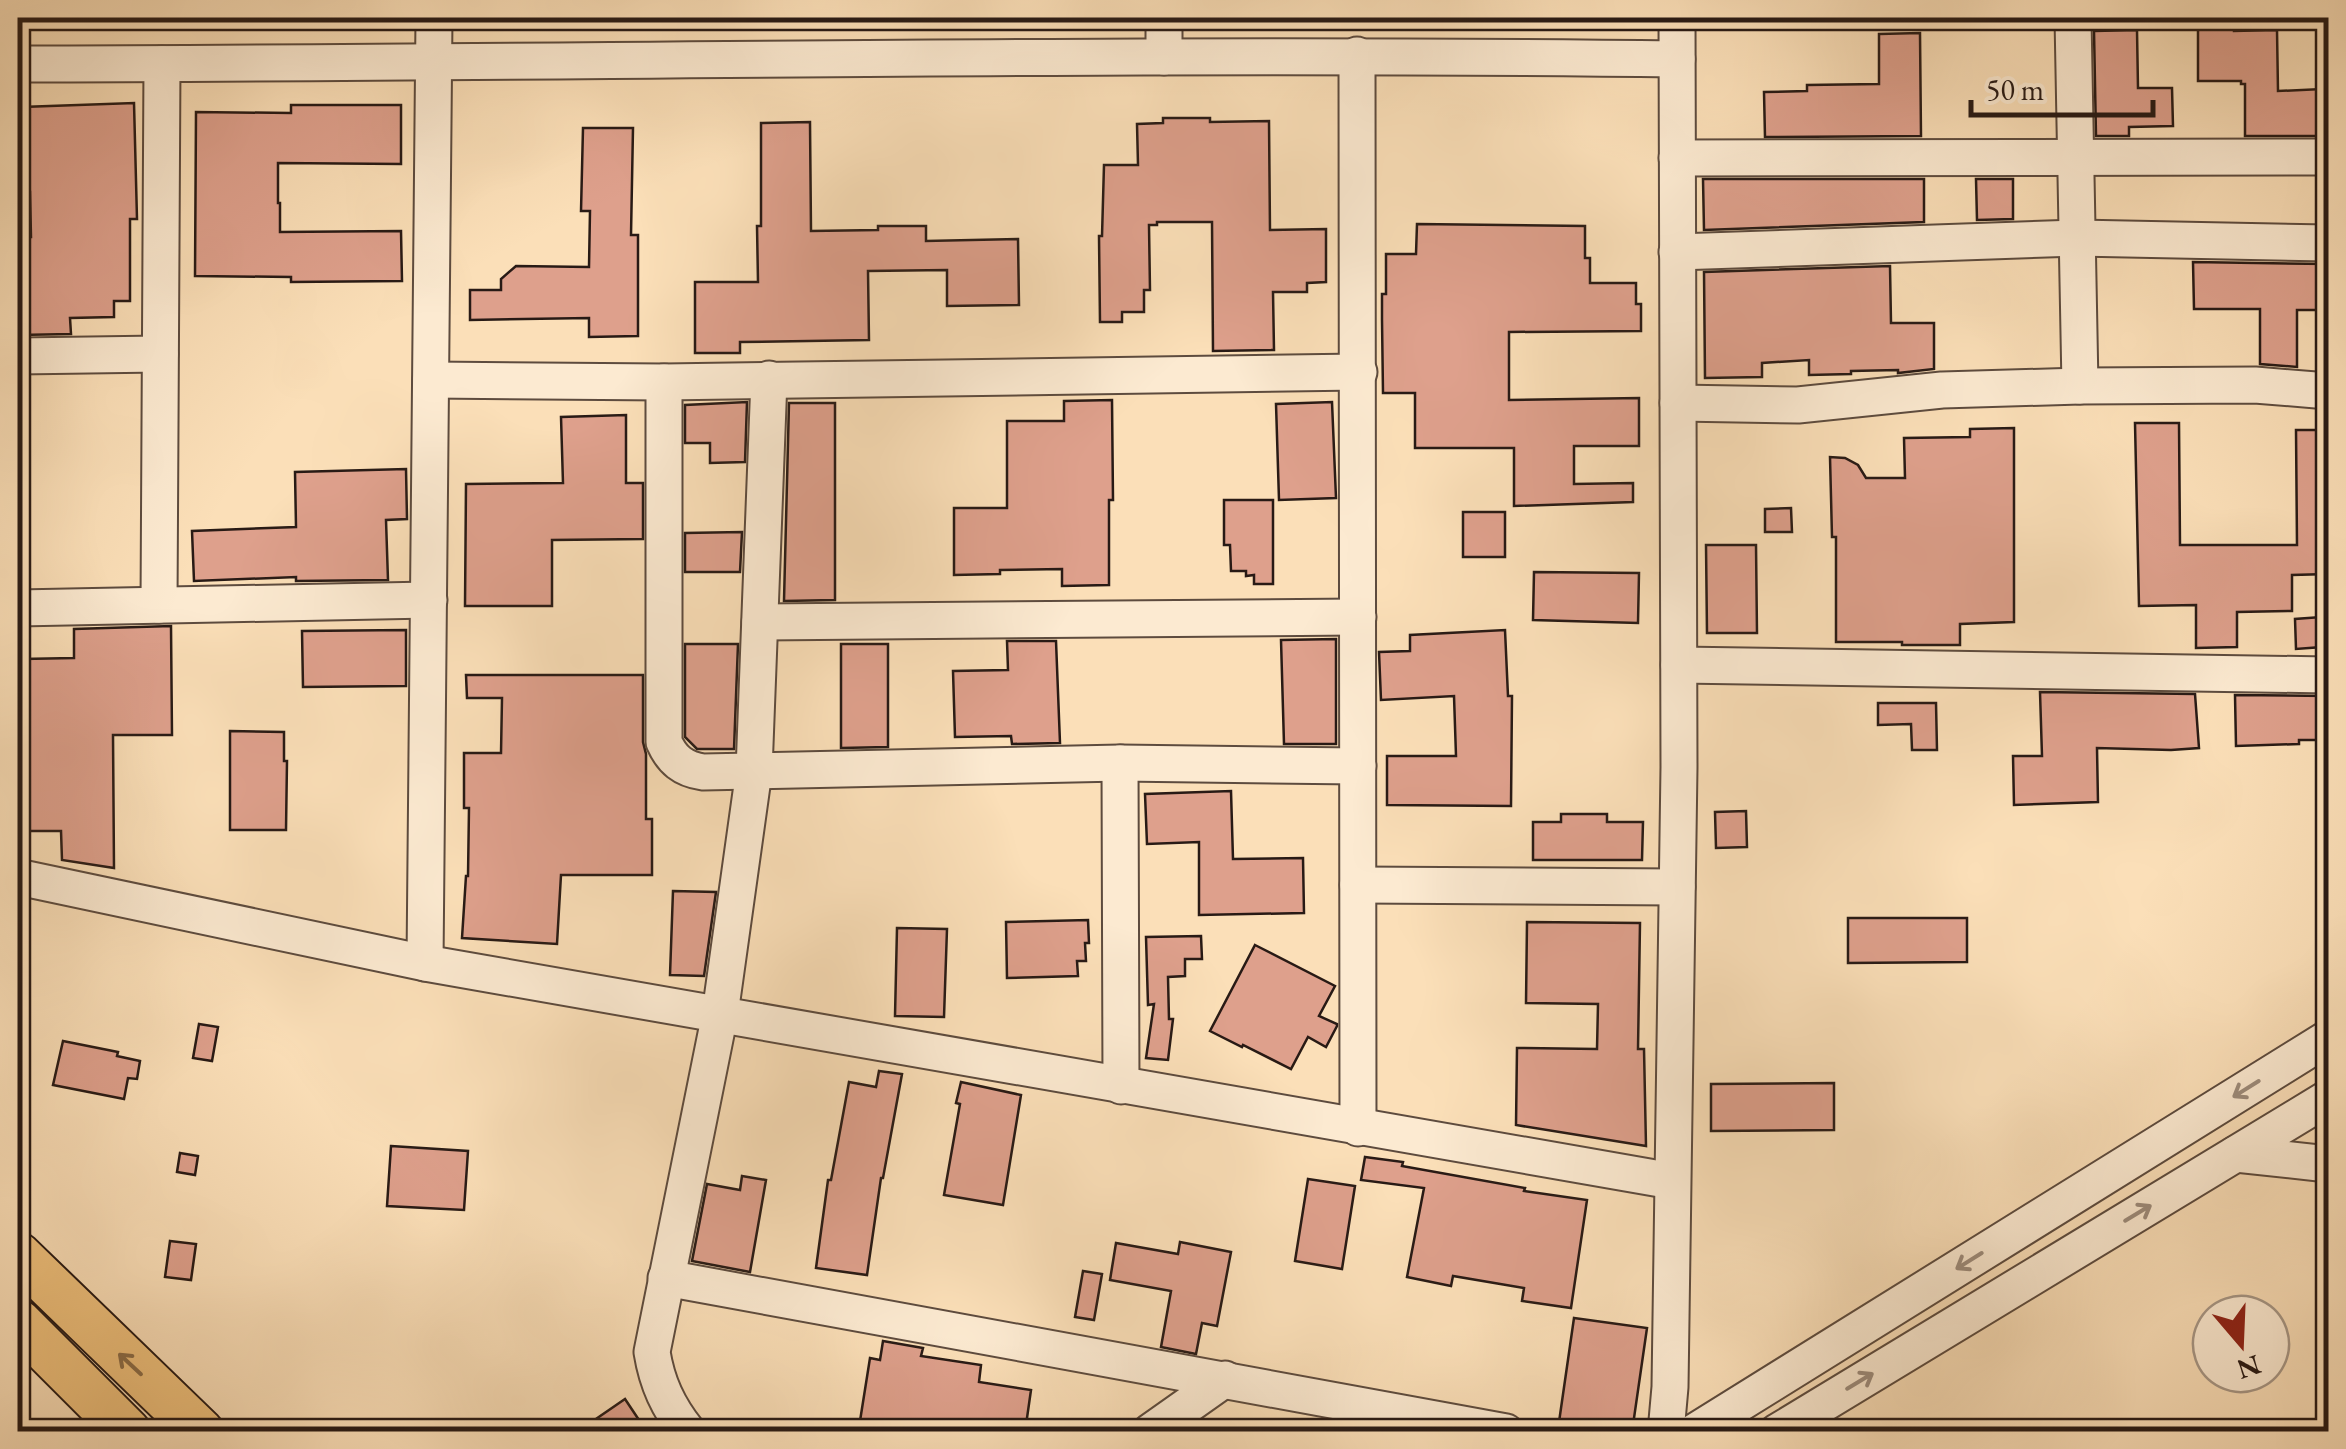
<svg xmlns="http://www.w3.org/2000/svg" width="2346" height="1449" font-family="'EB Garamond',serif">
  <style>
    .building { fill: #dea08c; stroke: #281a15; stroke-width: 2.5 }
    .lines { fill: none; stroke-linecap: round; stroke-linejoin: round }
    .minor-casing { stroke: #5d4b3e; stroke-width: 39 }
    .major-casing { stroke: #281a15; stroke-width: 49 }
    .minor { stroke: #fcead1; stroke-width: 35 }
    .major { stroke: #eec07c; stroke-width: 45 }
    .oneway { stroke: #9d8c7c }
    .oneway2 { stroke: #8b6d48 }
  </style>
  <rect width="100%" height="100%" fill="#fbdfb8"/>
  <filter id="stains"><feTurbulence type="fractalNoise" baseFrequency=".002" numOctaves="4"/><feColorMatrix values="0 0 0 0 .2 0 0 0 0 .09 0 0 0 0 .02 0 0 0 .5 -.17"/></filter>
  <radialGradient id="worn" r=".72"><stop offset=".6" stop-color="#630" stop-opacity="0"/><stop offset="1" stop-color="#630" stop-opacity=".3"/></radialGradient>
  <!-- building -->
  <g class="building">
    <polygon points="2234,28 2234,31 2277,30 2278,91 2322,89 2324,136 2245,136 2245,84 2241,84 2241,81 2198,81 2198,29"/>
    <polygon points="2137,30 2138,88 2172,88 2173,126 2129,127 2129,136 2096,136 2094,31"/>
    <polygon points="1920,33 1921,136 1765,137 1764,92 1807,91 1807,85 1879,84 1879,34"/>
    <polygon points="134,103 137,219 130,219 130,301 114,301 114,317 70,318 71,334 19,335 18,237 31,237 30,192 24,192 22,107"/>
    <polygon points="291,105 401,105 401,164 278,163 278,203 280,203 280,232 401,231 402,281 291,282 291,277 195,276 196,112 291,113"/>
    <polygon points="1163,118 1210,118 1210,122 1269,121 1270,230 1326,229 1326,282 1307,283 1307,292 1273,292 1274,350 1213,351 1212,222 1157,222 1157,225 1149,225 1150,290 1144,290 1144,312 1122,312 1122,322 1100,322 1099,236 1102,236 1104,165 1138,165 1137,124 1163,123"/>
    <polygon points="810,122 811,231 878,230 878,226 926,226 926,241 1018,239 1019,305 947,306 947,270 868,271 869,340 740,342 740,353 695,353 695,282 758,282 757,226 761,226 761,123"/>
    <polygon points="583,128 633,128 631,235 638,235 638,336 589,337 589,318 470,320 470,290 501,290 501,279 516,266 589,267 590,211 581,211"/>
    <polygon points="1703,179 1924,179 1924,222 1704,230"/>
    <polygon points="1976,179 2013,179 2013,219 1977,220"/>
    <polygon points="1417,224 1585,226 1585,258 1590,258 1590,283 1636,283 1636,304 1641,304 1641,331 1509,332 1509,400 1639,398 1639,446 1574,446 1574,484 1633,483 1633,502 1514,506 1514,448 1415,448 1415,393 1383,393 1382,320 1382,294 1386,294 1386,254 1416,254"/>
    <polygon points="2193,262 2328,264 2328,310 2297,310 2297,367 2260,364 2260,309 2194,309"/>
    <polygon points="1890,266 1891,323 1934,323 1934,369 1898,373 1898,370 1851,371 1851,374 1809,375 1809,360 1762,363 1762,377 1705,378 1704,272"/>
    <polygon points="1112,400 1113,500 1109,500 1109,585 1062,586 1062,569 1000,570 1000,574 954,575 954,508 1007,508 1007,421 1064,421 1064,401"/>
    <polygon points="747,402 745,462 710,463 710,443 685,443 685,405"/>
    <polygon points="1332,402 1336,498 1279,500 1276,404"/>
    <polygon points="789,403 835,403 835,600 784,601"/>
    <polygon points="626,415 626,483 643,483 643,539 552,540 552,606 465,606 466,484 563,483 561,417"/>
    <polygon points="2135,423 2179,423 2180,545 2297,545 2296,430 2328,430 2328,574 2292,575 2292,611 2237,612 2237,647 2196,648 2196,605 2139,606"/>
    <polygon points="2014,428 2014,622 1960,624 1960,645 1902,645 1902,642 1836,642 1836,537 1832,537 1830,457 1845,458 1858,465 1866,478 1905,478 1904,438 1970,437 1970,429"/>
    <polygon points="406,469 407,519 386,520 388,580 296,581 296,577 194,581 192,531 296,527 295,472"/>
    <polygon points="1224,500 1273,500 1273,584 1254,584 1254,575 1246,576 1246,571 1231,571 1230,545 1224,545"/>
    <polygon points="1791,508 1792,532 1765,532 1765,509"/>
    <rect x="1463" y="512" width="42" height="45"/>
    <polygon points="742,532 740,572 685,572 685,533"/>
    <polygon points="1706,545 1756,545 1757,633 1707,633"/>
    <polygon points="1534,572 1639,573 1638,623 1533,620"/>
    <polygon points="2321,617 2322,647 2296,649 2295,619"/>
    <polygon points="171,626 172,735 113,735 114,868 62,860 61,831 18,831 18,672 22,672 22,659 74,658 74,629"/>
    <polygon points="406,630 406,686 303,687 302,631"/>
    <polygon points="1505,630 1508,696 1512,696 1511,806 1387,805 1387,756 1456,756 1454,696 1381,700 1379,652 1410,651 1410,635"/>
    <polygon points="1336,639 1336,744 1284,744 1281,640"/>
    <polygon points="1007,641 1056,641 1060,743 1012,744 1011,736 955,737 953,671 1008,670"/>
    <polygon points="685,644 738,644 734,749 697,749 685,737"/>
    <polygon points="841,644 888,644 888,747 841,748"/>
    <polygon points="466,675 643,675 643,742 646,754 646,819 652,819 652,875 561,875 557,944 462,938 466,876 468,876 469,808 464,808 464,753 501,753 502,698 467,698"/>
    <polygon points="2040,692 2195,694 2199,748 2171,750 2097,748 2098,802 2014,805 2013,756 2042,756"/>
    <polygon points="2235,695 2328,696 2328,740 2299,740 2299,744 2236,746"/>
    <polygon points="1878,703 1936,703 1937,750 1912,750 1911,724 1878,725"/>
    <polygon points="230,731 284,732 284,761 287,761 286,830 230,830"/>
    <polygon points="1231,791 1233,859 1303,858 1304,913 1199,915 1199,842 1147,844 1145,794"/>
    <polygon points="1746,811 1747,847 1716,848 1715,812"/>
    <polygon points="1561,814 1607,814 1607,822 1643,822 1642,860 1533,860 1533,822 1561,822"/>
    <polygon points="673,891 716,892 704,976 670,975"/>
    <polygon points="1848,918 1967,918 1967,962 1848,963"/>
    <polygon points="1088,920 1089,943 1085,943 1086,961 1077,961 1078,976 1007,978 1006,922"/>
    <polygon points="1527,922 1640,923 1638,1049 1644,1049 1646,1146 1516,1125 1517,1048 1597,1049 1598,1004 1526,1003"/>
    <polygon points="897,928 947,929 944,1017 895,1016"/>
    <polygon points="1201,936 1202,959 1185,959 1185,976 1168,977 1169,1019 1173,1019 1168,1060 1146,1058 1154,1004 1148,1005 1146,937"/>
    <polygon points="1255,945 1335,986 1319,1016 1337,1024 1337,1026 1326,1047 1308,1037 1291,1069 1243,1045 1242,1047 1210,1031"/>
    <polygon points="199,1024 218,1027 212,1061 193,1058"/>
    <polygon points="63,1041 118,1052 117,1056 140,1061 137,1079 128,1078 124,1099 53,1085"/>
    <polygon points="879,1071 902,1074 883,1178 881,1178 867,1275 816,1268 828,1180 831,1180 849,1082 876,1087"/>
    <polygon points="961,1082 1021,1095 1003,1205 944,1195 960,1104 956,1103"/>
    <polygon points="1834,1083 1834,1130 1711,1131 1711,1084"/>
    <polygon points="391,1146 468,1151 464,1210 387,1206"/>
    <polygon points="180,1153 198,1156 195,1175 177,1172"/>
    <polygon points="1365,1157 1403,1162 1402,1166 1525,1188 1524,1191 1587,1200 1571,1308 1522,1301 1524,1288 1453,1276 1451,1286 1407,1277 1424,1188 1361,1180"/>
    <polygon points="742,1176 766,1180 750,1272 692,1261 707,1184 740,1190"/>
    <polygon points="1308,1179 1355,1186 1342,1269 1295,1261"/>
    <polygon points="170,1241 196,1244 191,1280 165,1277"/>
    <polygon points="1180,1242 1231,1252 1217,1326 1202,1323 1196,1354 1161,1347 1171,1291 1110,1280 1116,1243 1178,1254"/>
    <polygon points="1083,1271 1102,1274 1094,1320 1075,1317"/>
    <polygon points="1574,1318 1647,1328 1632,1432 1575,1432 1558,1429"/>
    <polygon points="883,1341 923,1348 921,1356 981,1365 979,1382 1031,1390 1025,1432 923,1432 860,1421 870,1358 880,1360"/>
    <polygon points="625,1399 647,1432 577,1432"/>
  </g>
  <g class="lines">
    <defs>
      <g id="minor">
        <polyline points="1164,18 1164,57"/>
        <polyline points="2073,18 2080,386"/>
        <polyline points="1357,55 1358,1128"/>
        <path d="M18,64C571,63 1124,52 1677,59"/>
        <polyline points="1677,158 2328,157"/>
        <polyline points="1677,252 2077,238 2328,243"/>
        <polyline points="18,356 160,354"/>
        <polyline points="431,380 664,382 1359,372"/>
        <path d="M664,382V742C672,760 683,769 703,772L1120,763L1358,766"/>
        <polyline points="1678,403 1798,405 1942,390 2080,386 2255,385 2328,391"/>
        <polyline points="159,605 162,64"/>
        <polyline points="18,608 429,600"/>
        <polyline points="760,622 1358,617"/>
        <polyline points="1679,665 2328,675"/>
        <polyline points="1120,763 1121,1086"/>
        <polyline points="18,877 425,963 1672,1181"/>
        <polyline points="1358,885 1677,887"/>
        <polyline points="425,963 434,18"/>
        <polyline points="2236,1154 2328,1164"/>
        <polyline points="666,1278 1506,1432"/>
        <path d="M688,1432C668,1407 657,1383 652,1352L720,1014L754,771L769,379"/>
        <polyline points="1150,1432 1225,1379"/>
        <polyline points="1666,1432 1670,1387 1679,767 1677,18"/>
        <polyline points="1694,1432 2328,1038"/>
        <polyline points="1777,1432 2328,1098"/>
      </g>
      <g id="major">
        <polyline points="18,1255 201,1432"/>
        <polyline points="18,1322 128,1432"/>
      </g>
    </defs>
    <!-- minor casing -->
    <use href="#minor" class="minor-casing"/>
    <!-- major casing -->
    <use href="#major" class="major-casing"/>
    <!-- minor -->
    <use href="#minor" class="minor"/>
    <!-- major -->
    <use href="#major" class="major"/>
  </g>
  <!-- one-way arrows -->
  <defs><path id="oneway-shaft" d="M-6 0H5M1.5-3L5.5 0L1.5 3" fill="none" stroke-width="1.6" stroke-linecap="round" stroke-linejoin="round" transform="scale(2.5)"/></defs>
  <g class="oneway">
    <use href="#oneway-shaft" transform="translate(2246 1089) rotate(148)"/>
    <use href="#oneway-shaft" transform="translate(2138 1213) rotate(-31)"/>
    <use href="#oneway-shaft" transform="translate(1969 1261) rotate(148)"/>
    <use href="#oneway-shaft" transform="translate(1860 1381) rotate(-31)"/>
  </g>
  <use class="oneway2" href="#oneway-shaft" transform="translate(130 1364) rotate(-137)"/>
  <!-- margin -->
  <rect width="2346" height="1449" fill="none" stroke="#fbdfb8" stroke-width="60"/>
  <rect x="20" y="20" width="2306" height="1409" fill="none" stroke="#281a15" stroke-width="5"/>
  <rect x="30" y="30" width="2286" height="1389" fill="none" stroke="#281a15" stroke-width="2.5"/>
  <!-- north arrow -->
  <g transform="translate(2241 1344) rotate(161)"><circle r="48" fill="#fcead1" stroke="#a79786" stroke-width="2.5"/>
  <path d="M0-8L18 38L0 25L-18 38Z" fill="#8f2418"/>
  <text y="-15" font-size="28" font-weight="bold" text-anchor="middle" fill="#281a15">N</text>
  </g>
  <!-- scale -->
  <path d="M1971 100v15h182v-15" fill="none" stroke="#281a15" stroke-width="5"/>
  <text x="1986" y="100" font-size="30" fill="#281a15" stroke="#fcead1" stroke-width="8" paint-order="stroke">50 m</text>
  <rect width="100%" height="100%" filter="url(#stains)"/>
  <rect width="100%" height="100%" fill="url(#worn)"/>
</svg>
